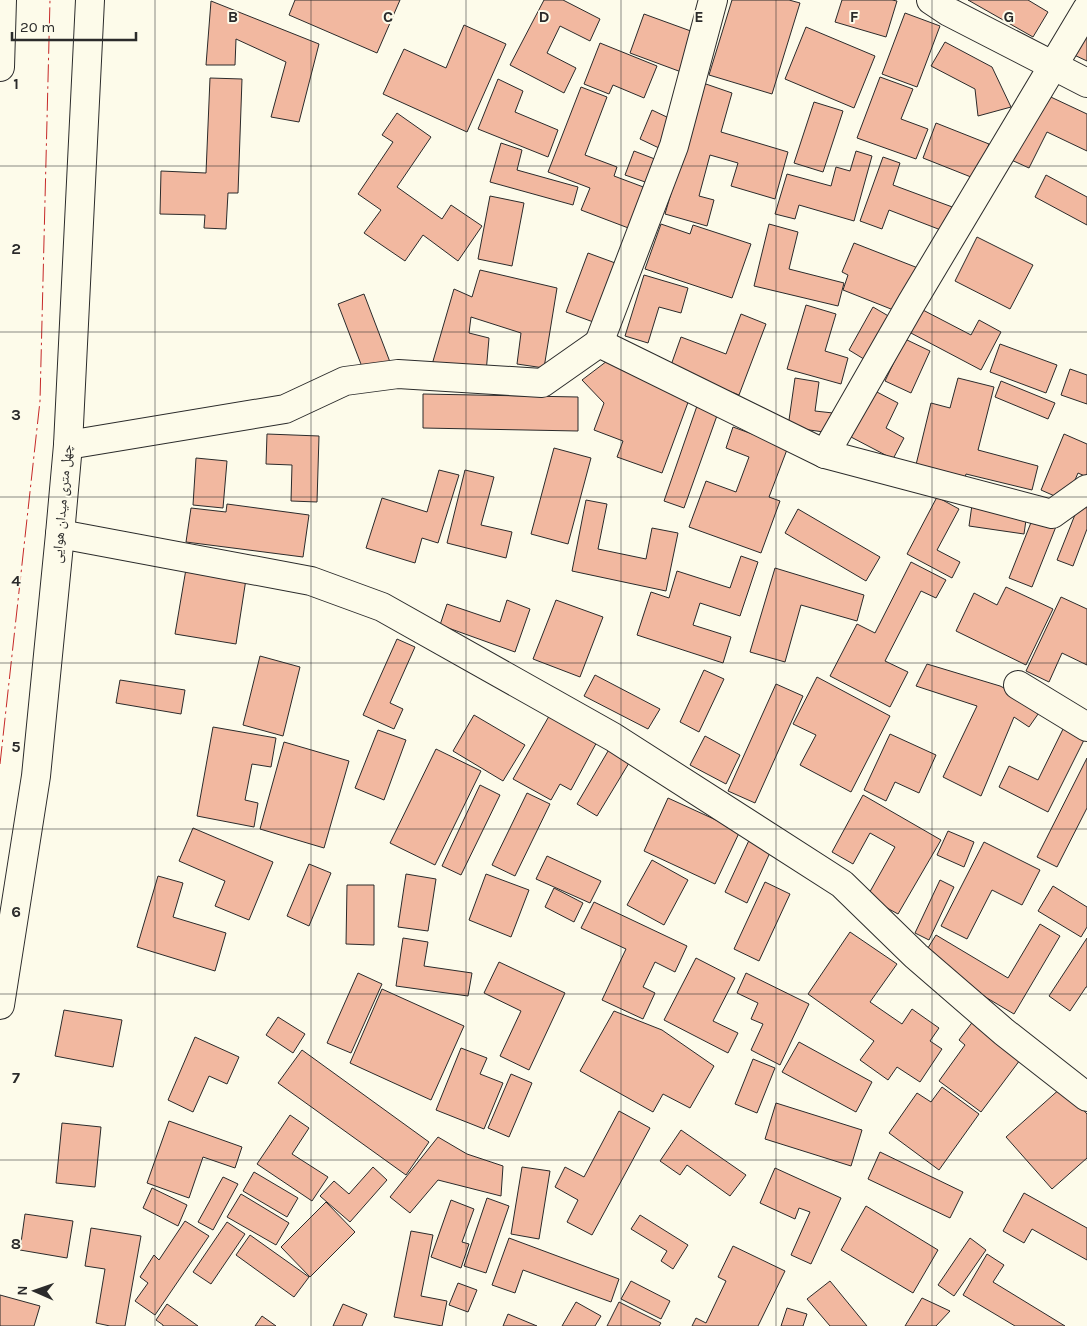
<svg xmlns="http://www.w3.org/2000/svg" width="1087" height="1326" font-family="Karla,'Noto Naskh Arabic',sans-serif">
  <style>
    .building { fill: #f2b8a0; stroke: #2b2b2b }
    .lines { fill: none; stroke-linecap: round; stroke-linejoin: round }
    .minor-casing { stroke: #2b2b2b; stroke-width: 30 }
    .major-casing { stroke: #2b2b2b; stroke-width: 30 }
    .minor { stroke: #fdfbea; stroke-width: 28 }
    .major { stroke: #fdfbea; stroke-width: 28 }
    .power { stroke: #c62828; stroke-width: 1; stroke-dasharray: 18 4 2.5 4; stroke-linecap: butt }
    .grid { fill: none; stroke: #2b2b2b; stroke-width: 1; stroke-opacity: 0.55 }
    .labels { text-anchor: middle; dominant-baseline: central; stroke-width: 4; stroke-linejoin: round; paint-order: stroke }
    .street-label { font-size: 14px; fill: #2b2b2b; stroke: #fdfbea }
    .grid-label { font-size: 16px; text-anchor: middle; font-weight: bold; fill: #2b2b2b; stroke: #fdfbea; stroke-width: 4; stroke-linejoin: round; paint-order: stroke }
  </style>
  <rect width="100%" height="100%" fill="#fdfbea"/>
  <!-- building -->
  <g class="building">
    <polygon points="295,0 400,0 377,53 289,15"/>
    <polygon points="544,0 563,0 600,19 590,41 560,26 547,53 576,68 564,93 510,65"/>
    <polygon points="732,0 789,0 800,3 772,94 709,75"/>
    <polygon points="842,0 892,0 897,1 886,37 835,22"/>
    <polygon points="968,0 1028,0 1048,12 1033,37"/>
    <polygon points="211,1 319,44 299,122 271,117 286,62 236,39 235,65 206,65"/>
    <polygon points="905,13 940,26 917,87 882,74"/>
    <polygon points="644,14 699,34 684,73 630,53"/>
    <polygon points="1087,21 1087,61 1072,54"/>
    <polygon points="464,25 506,44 467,132 383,94 404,49 446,68"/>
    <polygon points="806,27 875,56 854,108 785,79"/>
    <polygon points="945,42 992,67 1011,107 978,116 975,89 931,66"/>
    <polygon points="600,43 657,66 644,98 613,85 609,94 584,84"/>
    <polygon points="880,77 913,89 901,119 928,129 916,159 857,138"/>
    <polygon points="210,78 242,79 238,193 228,193 226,229 204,228 205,215 160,214 161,171 206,173"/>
    <polygon points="498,79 523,91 515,112 558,130 548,157 478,129"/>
    <polygon points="703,83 732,93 721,132 788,152 775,199 731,186 738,163 710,155 699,196 714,200 707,226 665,214"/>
    <polygon points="581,87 607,97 585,155 617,167 614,176 646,188 631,229 581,210 590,188 548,172"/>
    <polygon points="1038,91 1087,114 1087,151 1047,132 1029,168 1007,158"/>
    <polygon points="814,102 843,111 823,172 794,163"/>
    <polygon points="652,110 671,119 659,148 640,139"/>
    <polygon points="397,113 431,137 397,187 442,219 451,205 482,226 458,261 423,235 405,261 364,233 381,210 358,194 393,142 382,135"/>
    <polygon points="936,123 989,144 976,179 923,158"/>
    <polygon points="501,143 522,150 517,170 578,187 573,205 490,182"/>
    <polygon points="634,151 660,161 651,184 625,175"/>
    <polygon points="856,151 872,156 854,221 799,205 795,219 775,214 787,174 831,186 836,167 850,171"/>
    <polygon points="883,157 900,163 893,185 955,208 946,232 889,210 882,229 860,221"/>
    <polygon points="1046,175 1087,197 1087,225 1035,197"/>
    <polygon points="490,196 524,203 512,266 478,259"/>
    <polygon points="661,224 690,234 693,225 751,244 732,298 645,269"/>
    <polygon points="769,224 798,232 789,269 844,283 838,306 754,286"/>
    <polygon points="977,237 1033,265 1010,309 955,281"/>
    <polygon points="854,243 918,268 901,313 843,290 848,275 842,272"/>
    <polygon points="588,253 618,264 596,323 566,312"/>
    <polygon points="480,270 557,288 544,368 517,364 521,333 471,317 469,333 489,338 486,373 431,368 454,289 472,297"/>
    <polygon points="644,275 688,288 681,313 659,307 648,343 625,336"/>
    <polygon points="364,294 390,362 364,372 338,304"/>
    <polygon points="806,305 836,314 825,351 848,358 841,384 787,369"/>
    <polygon points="873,307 897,321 872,364 849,350"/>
    <polygon points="921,309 971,335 979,320 1001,332 981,370 909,332"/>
    <polygon points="741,314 766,324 739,395 670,368 681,337 726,354"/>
    <polygon points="905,339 930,351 911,393 885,381"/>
    <polygon points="1000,344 1057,365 1046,393 990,372"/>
    <polygon points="607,361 690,397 662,473 617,457 623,441 594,430 604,403 582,380"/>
    <polygon points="1070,369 1087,375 1087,404 1061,395"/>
    <polygon points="795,378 819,382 815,411 833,413 831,433 788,427"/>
    <polygon points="958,378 994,387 978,450 1038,466 1032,490 966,474 963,485 914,473 931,403 950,408"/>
    <polygon points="1001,381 1055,403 1048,419 995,397"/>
    <polygon points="875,391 898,403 886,428 904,438 893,459 851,437"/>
    <polygon points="423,394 578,397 578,431 423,428"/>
    <polygon points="698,403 719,410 684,508 664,501"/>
    <polygon points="733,427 788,447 769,497 780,501 761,553 689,527 706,481 736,492 749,457 726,448"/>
    <polygon points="267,434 319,436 317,502 291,501 292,465 266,464"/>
    <polygon points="1064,434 1087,444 1087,477 1078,473 1066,501 1041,490"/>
    <polygon points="554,448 591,458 568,544 531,534"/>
    <polygon points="196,458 227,461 223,508 193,505"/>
    <polygon points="439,470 459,475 438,543 422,538 415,563 366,548 382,498 427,512"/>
    <polygon points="465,470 494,477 481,525 512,532 506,558 447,543"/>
    <polygon points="937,497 959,509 937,550 960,562 952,578 907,554"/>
    <polygon points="1082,497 1087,499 1087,529 1073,566 1057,560"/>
    <polygon points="586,500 607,504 598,549 646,559 652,528 678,533 666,591 572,571"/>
    <polygon points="227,504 309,515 303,557 186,542 191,508 226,512"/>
    <polygon points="972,505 1027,513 1024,534 969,526"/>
    <polygon points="798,509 880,557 866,581 785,533"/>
    <polygon points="1034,515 1057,524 1032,587 1009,578"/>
    <polygon points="741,556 758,562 740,616 700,603 693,625 731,637 723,663 637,635 651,592 669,598 677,571 730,588"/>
    <polygon points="911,562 946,580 936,598 921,591 885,661 908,672 890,707 830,676 857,624 875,633"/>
    <polygon points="775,568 864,595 857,621 801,605 785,662 750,652"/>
    <polygon points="186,569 246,579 236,644 175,634"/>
    <polygon points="1006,587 1053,609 1026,665 956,631 974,593 997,605"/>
    <polygon points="1061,597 1087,609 1087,665 1062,653 1049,682 1026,671"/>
    <polygon points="507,600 530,609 515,652 440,625 447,604 500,622"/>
    <polygon points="556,600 603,617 580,677 533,659"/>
    <polygon points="397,639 415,647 390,703 403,709 394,729 363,715"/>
    <polygon points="260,656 300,667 283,736 243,725"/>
    <polygon points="927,664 1000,686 1043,707 1029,727 1014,717 981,796 943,777 977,706 916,686"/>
    <polygon points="704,670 724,679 699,732 680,722"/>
    <polygon points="595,675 660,709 648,729 584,696"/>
    <polygon points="817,677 890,716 851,792 800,765 816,735 793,724"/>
    <polygon points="120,680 185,690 181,714 116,703"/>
    <polygon points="776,684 803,696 755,803 728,791"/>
    <polygon points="552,711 599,738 571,790 560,784 551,800 513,779"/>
    <polygon points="474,715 525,745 503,781 453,751"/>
    <polygon points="1066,723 1087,734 1048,812 999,787 1009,766 1038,780"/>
    <polygon points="213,727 276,738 271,767 252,764 245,800 258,803 254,827 197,816"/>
    <polygon points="378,730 406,740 384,800 355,788"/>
    <polygon points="890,734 936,755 919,793 895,782 886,801 864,790"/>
    <polygon points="705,736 740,755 726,784 690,765"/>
    <polygon points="284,742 349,761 324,848 260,829"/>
    <polygon points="611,746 632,758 597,816 577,804"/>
    <polygon points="436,749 481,771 435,865 390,843"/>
    <polygon points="1087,758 1087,808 1057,867 1037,857"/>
    <polygon points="480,785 500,795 461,875 442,866"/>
    <polygon points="527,793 550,804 515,876 492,865"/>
    <polygon points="863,795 941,840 898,914 867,897 895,847 870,833 853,864 832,852"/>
    <polygon points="668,798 740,831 715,884 644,851"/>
    <polygon points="193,828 273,862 249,920 215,906 225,881 179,861"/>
    <polygon points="948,831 974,842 964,867 937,855"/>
    <polygon points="751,836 773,846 747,903 725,892"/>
    <polygon points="984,842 1040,870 1022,905 992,890 967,939 941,926"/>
    <polygon points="547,856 601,881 590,903 536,879"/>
    <polygon points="652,860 688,880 664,925 627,905"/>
    <polygon points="309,864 331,873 309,926 287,916"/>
    <polygon points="406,874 436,879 428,931 398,927"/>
    <polygon points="486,874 529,890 511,937 469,920"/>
    <polygon points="158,876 183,883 173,917 226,933 215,971 137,947"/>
    <polygon points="940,880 954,887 929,940 915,933"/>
    <polygon points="765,882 790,894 759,961 734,949"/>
    <polygon points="347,885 374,885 374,945 346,944"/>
    <polygon points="1053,886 1087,907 1087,927 1081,937 1038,911"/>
    <polygon points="554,888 583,903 574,922 545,907"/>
    <polygon points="594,902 687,946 675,972 655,962 643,987 655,993 643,1019 602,1000 626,949 581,928"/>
    <polygon points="1040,924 1060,936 1014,1014 921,959 936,935 1008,978"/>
    <polygon points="850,932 897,964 870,1002 902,1024 912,1009 939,1028 930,1041 942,1049 920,1082 897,1067 888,1080 860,1060 874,1041 808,994"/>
    <polygon points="403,938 428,942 424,966 472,973 468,996 396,986"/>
    <polygon points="1087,938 1087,987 1086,987 1070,1011 1049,996"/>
    <polygon points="696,958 735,978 713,1021 738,1033 728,1053 664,1020"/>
    <polygon points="499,962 565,993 529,1070 500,1056 521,1011 484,993"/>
    <polygon points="358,973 382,984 351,1053 327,1043"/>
    <polygon points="746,973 809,1004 780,1065 751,1050 763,1024 751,1019 758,1003 737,993"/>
    <polygon points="382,989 464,1026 431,1100 350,1063"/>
    <polygon points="64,1010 122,1020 113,1067 55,1056"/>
    <polygon points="614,1011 662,1030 714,1066 690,1108 663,1094 653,1112 580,1071"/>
    <polygon points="278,1017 305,1034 293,1053 266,1035"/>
    <polygon points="974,1020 1023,1056 981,1112 939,1081 965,1045 959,1040"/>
    <polygon points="195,1037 239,1057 227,1084 209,1076 193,1112 168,1100"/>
    <polygon points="799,1042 872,1082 856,1112 782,1072"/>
    <polygon points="461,1048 487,1058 480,1074 503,1083 484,1129 436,1110"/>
    <polygon points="302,1050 429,1142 406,1175 278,1083"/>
    <polygon points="753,1059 775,1068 757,1113 735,1104"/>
    <polygon points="511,1074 532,1083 509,1137 488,1128"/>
    <polygon points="942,1087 979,1114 939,1170 889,1133 917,1093 931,1102"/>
    <polygon points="1062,1087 1087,1114 1087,1158 1052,1189 1006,1137"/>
    <polygon points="776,1103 862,1130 851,1166 765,1139"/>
    <polygon points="619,1111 650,1128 592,1235 567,1222 578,1200 555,1187 565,1167 584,1177"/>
    <polygon points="290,1115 309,1128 292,1154 328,1177 312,1201 257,1164"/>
    <polygon points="169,1121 242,1147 235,1168 203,1157 189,1198 147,1183"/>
    <polygon points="62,1123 101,1127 95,1187 56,1183"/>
    <polygon points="681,1130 746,1175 730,1196 687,1165 680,1175 660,1161"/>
    <polygon points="438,1137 467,1154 503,1166 501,1196 438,1180 410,1213 390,1197"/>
    <polygon points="880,1152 963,1192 950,1218 868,1179"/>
    <polygon points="373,1167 387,1180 350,1222 320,1196 334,1181 349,1194"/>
    <polygon points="522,1167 550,1171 539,1239 511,1234"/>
    <polygon points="775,1168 841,1198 811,1264 791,1255 810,1212 799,1208 795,1219 760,1203"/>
    <polygon points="254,1172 298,1198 287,1217 243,1191"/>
    <polygon points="223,1177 238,1184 213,1230 198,1222"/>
    <polygon points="152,1188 187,1205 178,1226 143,1208"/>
    <polygon points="1024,1193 1087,1228 1087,1260 1032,1229 1024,1243 1003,1231"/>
    <polygon points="241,1194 289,1223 276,1245 227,1217"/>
    <polygon points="487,1198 509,1206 486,1273 464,1266"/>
    <polygon points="451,1200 474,1209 462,1242 469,1244 461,1268 431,1257"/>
    <polygon points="326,1202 355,1232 310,1277 281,1247"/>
    <polygon points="866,1206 938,1250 913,1293 841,1250"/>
    <polygon points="25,1214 73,1221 67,1258 20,1250"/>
    <polygon points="640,1215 688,1245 673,1269 661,1261 667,1251 631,1229"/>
    <polygon points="185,1221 209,1236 155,1315 135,1301 148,1283 140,1277 154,1255 159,1260"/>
    <polygon points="227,1222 245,1234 211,1284 193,1272"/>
    <polygon points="91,1228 141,1236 125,1326 110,1326 96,1323 105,1269 85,1266"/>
    <polygon points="411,1231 433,1235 421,1296 447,1301 442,1326 394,1317"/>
    <polygon points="250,1235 309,1277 294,1297 236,1255"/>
    <polygon points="509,1238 619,1279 611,1302 523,1270 515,1293 492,1285"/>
    <polygon points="970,1238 986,1250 954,1296 938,1285"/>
    <polygon points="733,1246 785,1271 758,1326 692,1326 696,1318 706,1323 726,1281 718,1277"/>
    <polygon points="987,1254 1004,1265 993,1282 1065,1326 1015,1326 963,1295"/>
    <polygon points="631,1281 670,1301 661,1319 621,1299"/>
    <polygon points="830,1281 867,1326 830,1326 807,1299"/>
    <polygon points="458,1283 477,1290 468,1312 449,1305"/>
    <polygon points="0,1295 40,1306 34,1326 0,1326"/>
    <polygon points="922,1298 950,1311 936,1326 905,1326"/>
    <polygon points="576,1302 601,1316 595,1326 562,1326"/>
    <polygon points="619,1302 661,1323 659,1326 607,1326"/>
    <polygon points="167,1304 198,1326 163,1326 163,1325 156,1320"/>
    <polygon points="343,1304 367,1314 362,1326 333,1326"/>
    <polygon points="787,1308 807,1314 803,1326 781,1326"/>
    <polygon points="508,1314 537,1326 503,1326"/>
    <polygon points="262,1316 276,1326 255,1326"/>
  </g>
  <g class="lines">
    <defs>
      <g id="minor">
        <polyline points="931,0 949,12 1087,83"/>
        <polyline points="599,343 674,146 713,0"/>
        <polyline points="68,445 285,409 345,381 398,374 542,383 599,343 825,454 1052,514 1087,489"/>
        <polyline points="825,454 912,302 1087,9"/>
        <polyline points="60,534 311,581 382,607 613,737 842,884 916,956 1004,1032 1087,1097"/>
        <polyline points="1018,685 1087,727"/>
      </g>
      <g id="major">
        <polyline points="0,67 2,0"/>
        <polyline points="0,1005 36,776 60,534 68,445 90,0"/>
      </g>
    </defs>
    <!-- minor casing -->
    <use href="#minor" class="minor-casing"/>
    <!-- major casing -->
    <use href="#major" class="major-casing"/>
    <!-- minor -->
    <use href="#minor" class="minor"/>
    <!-- major -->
    <use href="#major" class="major"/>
    <!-- power -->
    <polyline class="power" points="0,764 40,401 50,0"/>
  </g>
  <!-- grid -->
  <path class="grid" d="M155,0V1326M311,0V1326M466,0V1326M621,0V1326M776,0V1326M932,0V1326M0,166H1087M0,332H1087M0,497H1087M0,663H1087M0,829H1087M0,994H1087M0,1160H1087"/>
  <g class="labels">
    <!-- street labels -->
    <g class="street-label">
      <text transform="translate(62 504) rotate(-85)">چهل متری میدان هوایی</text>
    </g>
  </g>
  <g class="grid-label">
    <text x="233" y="22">B</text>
    <text x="388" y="22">C</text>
    <text x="544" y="22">D</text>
    <text x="699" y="22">E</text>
    <text x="854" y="22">F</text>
    <text x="1009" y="22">G</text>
    <text x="16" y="89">1</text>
    <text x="16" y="254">2</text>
    <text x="16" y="420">3</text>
    <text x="16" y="586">4</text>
    <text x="16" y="752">5</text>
    <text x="16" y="917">6</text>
    <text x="16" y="1083">7</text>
    <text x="16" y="1249">8</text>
  </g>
  <!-- north arrow -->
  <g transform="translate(35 1291) rotate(272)" stroke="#fdfbea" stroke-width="4" paint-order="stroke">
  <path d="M0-4L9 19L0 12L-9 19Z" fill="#2b2b2b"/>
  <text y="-8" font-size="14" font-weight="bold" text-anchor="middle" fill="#2b2b2b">N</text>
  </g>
  <!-- scale -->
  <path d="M12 32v8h124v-8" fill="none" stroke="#2b2b2b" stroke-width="2.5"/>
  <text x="20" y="32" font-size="15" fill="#2b2b2b" stroke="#fdfbea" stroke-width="4" paint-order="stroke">20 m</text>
</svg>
